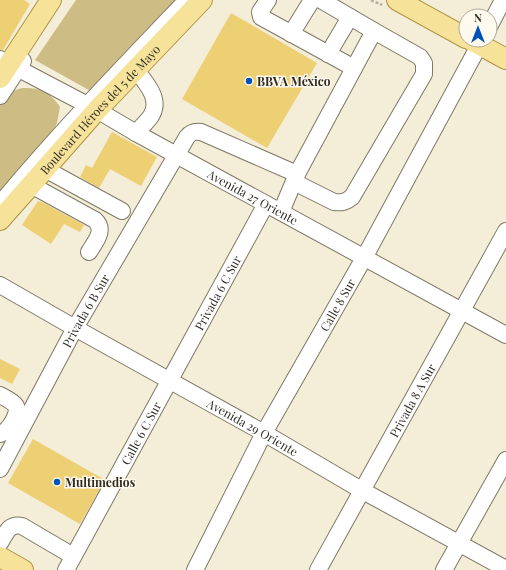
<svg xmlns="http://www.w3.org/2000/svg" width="506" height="570" font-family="'Playfair Display',serif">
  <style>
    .green { fill: #cebc85 }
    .building { fill: #edcf74 }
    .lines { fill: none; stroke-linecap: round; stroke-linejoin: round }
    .minor-casing { stroke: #7e7865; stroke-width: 18 }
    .major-casing { stroke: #ae9545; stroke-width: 22 }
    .path { stroke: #b2ad9c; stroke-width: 2.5; stroke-dasharray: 3 2; stroke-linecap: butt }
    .minor { stroke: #fff; stroke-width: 16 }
    .major { stroke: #f7e29a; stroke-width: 20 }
    .poi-dot { fill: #0152bc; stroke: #fffaee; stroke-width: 1.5 }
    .labels { text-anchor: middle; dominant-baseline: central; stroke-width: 3; stroke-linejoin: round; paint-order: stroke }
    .poi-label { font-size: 12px; font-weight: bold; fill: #2f2c24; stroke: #fffaee; text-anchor: start }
    .street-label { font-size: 12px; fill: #2f2c24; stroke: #fffaee }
  </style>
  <rect width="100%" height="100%" fill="#f4edd8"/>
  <!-- green -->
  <g class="green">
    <polygon points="76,0 184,0 96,94 35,60"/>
    <path d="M22,88C40,87 50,92 60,107L57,123L53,132L0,193V101L12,91Z"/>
  </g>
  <!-- building -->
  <g class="building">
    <polygon points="0,0 24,0 30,4 3,50 0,50"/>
    <polygon points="231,13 317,63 267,148 182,99"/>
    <polygon points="112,132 157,157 141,186 110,169 99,188 80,177 86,165 92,168"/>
    <polygon points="38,201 44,203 84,225 80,232 64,224 51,244 22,225"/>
    <polygon points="0,359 20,369 12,384 0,378"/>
    <polygon points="33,439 105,480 80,524 8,483"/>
  </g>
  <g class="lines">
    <defs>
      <g id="minor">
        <polyline points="268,0 260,12 261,17 354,68"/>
        <polyline points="321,0 374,31"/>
        <polyline points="490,25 503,0"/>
        <polyline points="291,34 312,0"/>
        <polyline points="328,54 350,17"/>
        <path id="s1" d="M0,59L97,110L136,133L506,335"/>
        <polyline points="0,96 23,61"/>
        <path d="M136,133C141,127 147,122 151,116C162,99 145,82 136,70"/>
        <polyline points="45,169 122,211"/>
        <path d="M31,185L95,220C106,230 95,242 89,252"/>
        <path d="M0,204C59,133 123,67 187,0"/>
        <path d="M281,212L297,174L374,31L420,57L424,63V74L352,197C346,202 342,203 334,202L294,182"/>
        <path id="s2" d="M0,285L75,328L264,433L363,491L506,569"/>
        <path d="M0,395C5,398 13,401 16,406C20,414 8,432 0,434"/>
        <path id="s3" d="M0,469L75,328L187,137C191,132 195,131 201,132L297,174"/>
        <path d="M0,543C6,533 9,523 22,526L73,556"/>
        <path id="s4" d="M66,570L266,204"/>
        <path id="s5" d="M195,570L264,433L364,258L482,40"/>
        <path id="s6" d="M318,570L506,231"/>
        <polyline points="444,570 506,460"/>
      </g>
      <g id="major">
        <polyline points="397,0 466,38"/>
        <polyline points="471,40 506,59"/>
        <polyline points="0,78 51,0"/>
        <path id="s7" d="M0,220L97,110L202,0"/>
        <polyline points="0,557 23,570"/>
      </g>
    </defs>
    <!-- minor casing -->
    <use href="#minor" class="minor-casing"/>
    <!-- major casing -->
    <use href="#major" class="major-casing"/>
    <!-- path -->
    <polyline class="path" points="371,0 382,5"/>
    <!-- minor -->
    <use href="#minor" class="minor"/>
    <!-- major -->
    <use href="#major" class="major"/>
  </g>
  <!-- markers -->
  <g class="poi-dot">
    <circle cx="249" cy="81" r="4"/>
    <circle cx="57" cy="482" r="4"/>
  </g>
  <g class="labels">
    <!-- poi labels -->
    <g class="poi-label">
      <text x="257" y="81">BBVA México</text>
      <text x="65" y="482">Multimedios</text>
    </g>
    <!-- street labels -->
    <g class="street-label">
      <text stroke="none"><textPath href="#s7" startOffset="149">Boulevard Héroes del 5 de Mayo</textPath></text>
      <text stroke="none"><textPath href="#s1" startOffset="288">Avenida 27 Oriente</textPath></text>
      <text stroke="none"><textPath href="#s4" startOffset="316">Privada 6 C Sur</textPath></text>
      <text stroke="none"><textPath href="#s5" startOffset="301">Calle 8 Sur</textPath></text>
      <text stroke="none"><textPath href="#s3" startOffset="180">Privada 6 B Sur</textPath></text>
      <text stroke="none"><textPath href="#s6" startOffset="194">Privada 8 A Sur</textPath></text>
      <text stroke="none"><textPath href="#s2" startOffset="290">Avenida 29 Oriente</textPath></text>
      <text stroke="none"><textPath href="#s4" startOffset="156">Calle 6 C Sur</textPath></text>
    </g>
  </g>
  <!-- north arrow -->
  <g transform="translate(478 28)"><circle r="19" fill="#fffaee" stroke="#aca89d"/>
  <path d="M0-3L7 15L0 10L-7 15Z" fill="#0152bc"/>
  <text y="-6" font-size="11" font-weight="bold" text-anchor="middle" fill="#2f2c24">N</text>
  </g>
</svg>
